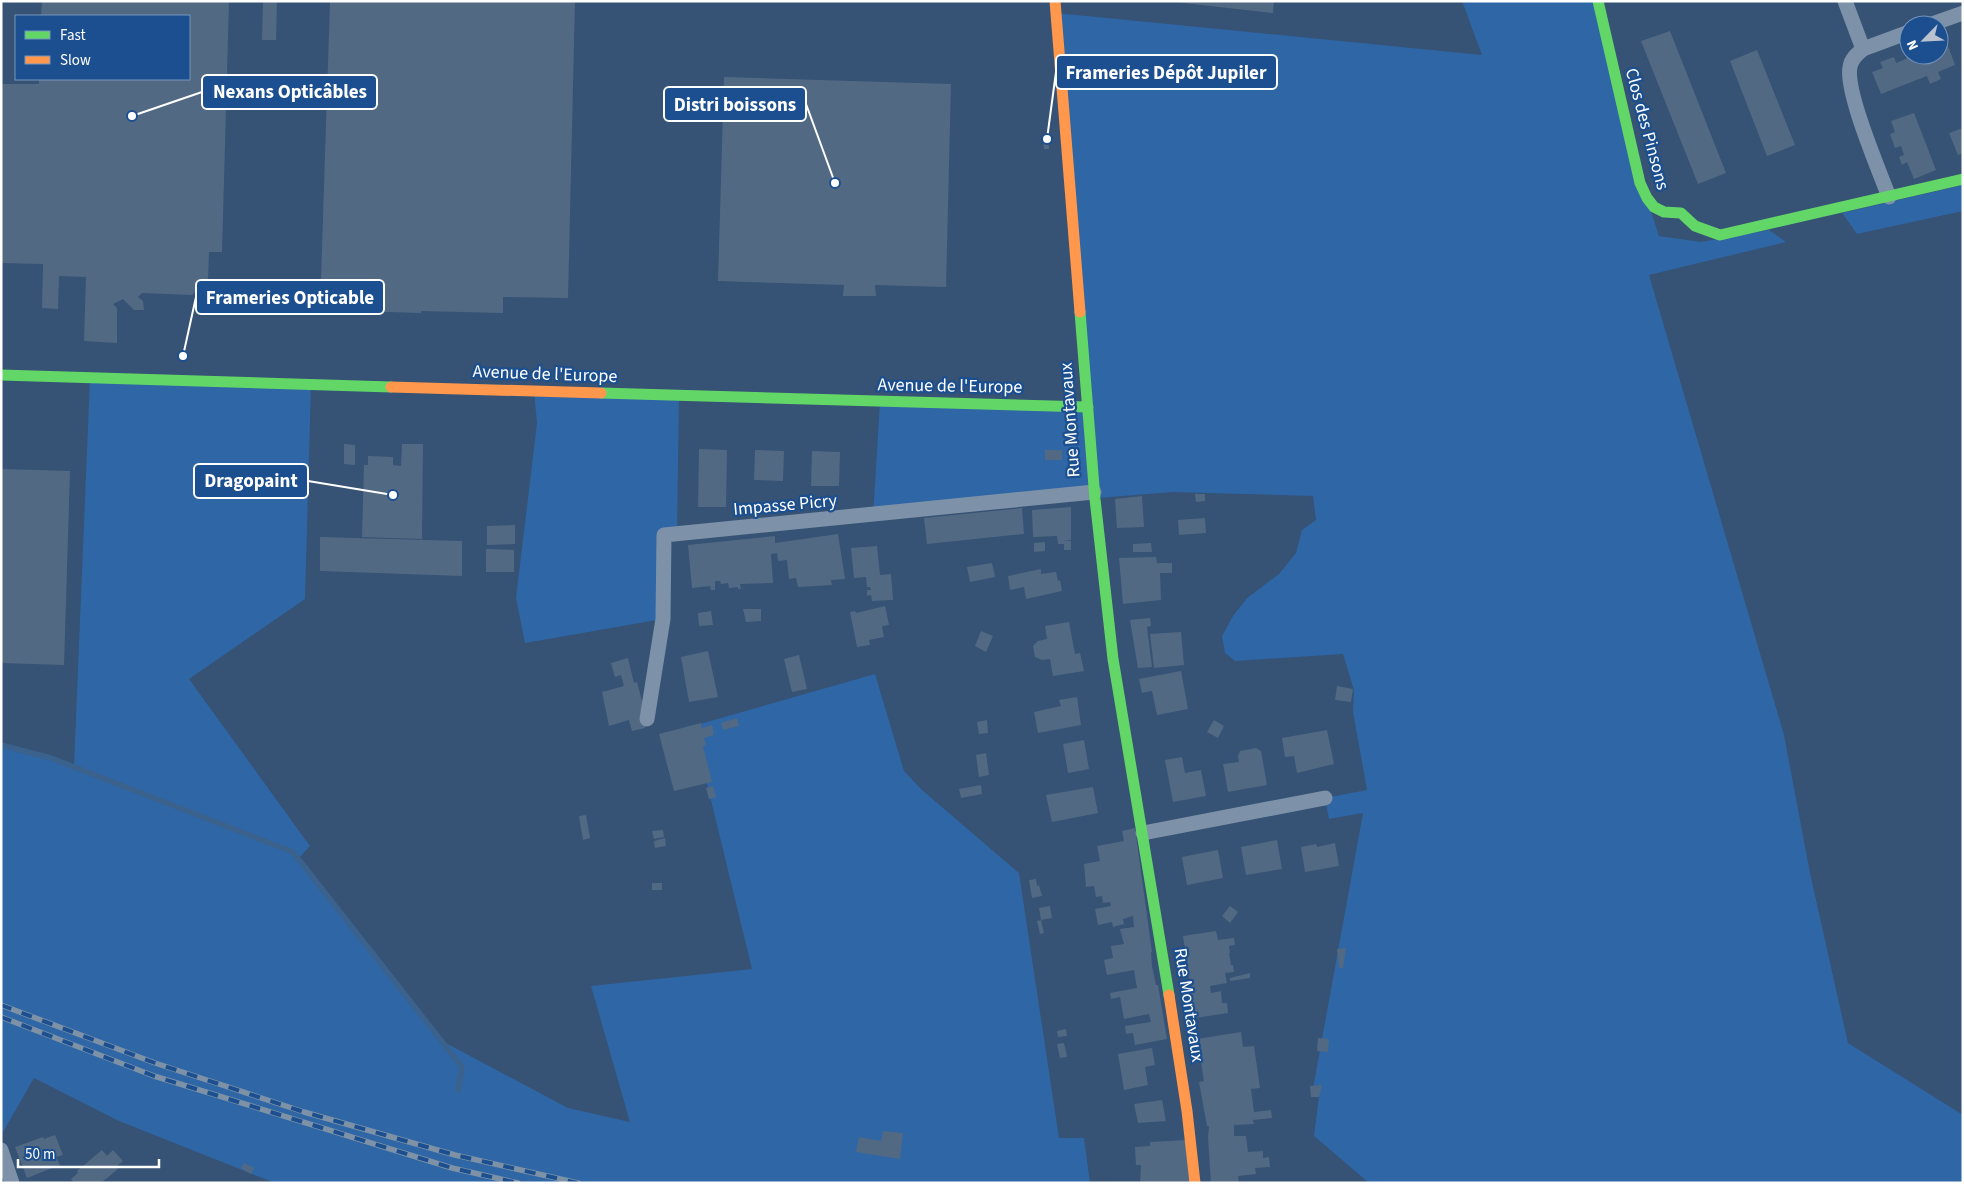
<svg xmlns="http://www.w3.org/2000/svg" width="1964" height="1184" font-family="'Source Sans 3',sans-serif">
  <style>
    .green { fill: #2f66a5 }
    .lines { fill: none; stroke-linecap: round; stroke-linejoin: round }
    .stream { stroke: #3b618d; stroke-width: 5.5 }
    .building { fill: #526984 }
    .street { stroke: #7d92a8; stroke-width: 15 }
    .fast { stroke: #63d668; stroke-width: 11 }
    .slow { stroke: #ff974d; stroke-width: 11 }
    .rail-casing { stroke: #7e92a7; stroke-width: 5.5 }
    .rail { stroke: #1b4f8f; stroke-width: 4; stroke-dasharray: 11; stroke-linecap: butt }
    .labels { text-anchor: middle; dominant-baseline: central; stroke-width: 4.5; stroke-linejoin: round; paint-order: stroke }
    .street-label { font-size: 18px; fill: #fff; stroke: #1b4f8f }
    .leader { fill: none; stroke: #fff; stroke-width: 2 }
    .callout-dot { fill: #fff; stroke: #1b4f8f; stroke-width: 2 }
    .callout { fill: #1b4f8f; stroke: #fff; stroke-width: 2 }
    .callout-label { font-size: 19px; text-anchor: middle; font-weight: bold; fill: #fff }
  </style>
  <rect width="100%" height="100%" fill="#365274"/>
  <!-- green -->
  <g class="green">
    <polygon points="1462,1 1598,1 1648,202 1659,236 1701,242 1769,230 1786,242 1649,275 1784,735 1810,873 1848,1043 1963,1115 1963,1183 1369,1183 1314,1136 1319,1096 1312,1094 1363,813 1329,819 1325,798 1367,790 1353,712 1354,690 1343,654 1235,661 1225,653 1222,636 1233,616 1247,598 1279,574 1296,553 1302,530 1316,520 1313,496 1173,492 873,516 880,402 1088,407 1056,13 1482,55"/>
    <polygon points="1963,185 1963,211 1857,234 1842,213"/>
    <polygon points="90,378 311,385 305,599 189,679 310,846 298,859 442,1041 568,1108 630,1122 591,986 752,969 693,726 875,674 904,771 922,790 1019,873 1059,1138 1084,1138 1090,1183 275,1183 119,1121 34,1078 3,1132 1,1127 1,745 51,758 74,766"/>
    <polygon points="534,392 679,396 677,534 665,535 663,619 525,643 516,598 537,423"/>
  </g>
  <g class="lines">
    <!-- stream -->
    <polyline class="stream" points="1,745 51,758 293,852 462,1067 458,1090"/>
  </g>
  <!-- building -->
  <g class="building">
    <polygon points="42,1 229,1 222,252 209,252 208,280 192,295 142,293 138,297 143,301 144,310 134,310 123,299 113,304 117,308 117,343 84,341 86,277 59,276 58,309 42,308 43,264 1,263 1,84 39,84 39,79 189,79 189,16 41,16"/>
    <polygon points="263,1 277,1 276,40 262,40"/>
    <polygon points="330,1 575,1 568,298 503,297 503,313 421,311 421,313 320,310"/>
    <polygon points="1166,1 1274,1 1273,13"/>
    <polygon points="1670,31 1726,173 1698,184 1641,41"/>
    <polygon points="1947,43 1955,65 1938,72 1941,79 1930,84 1927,76 1881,94 1872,72 1883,68 1880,62 1894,57 1896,63 1915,55 1939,55 1939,46"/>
    <polygon points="1757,50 1795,145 1767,156 1730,61"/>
    <polygon points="724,77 951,84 946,287 875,285 876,296 843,296 844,285 718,281"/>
    <polygon points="1914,113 1936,170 1914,179 1907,162 1902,165 1899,157 1904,155 1901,146 1895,148 1890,134 1895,132 1891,121"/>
    <polygon points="1963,128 1963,153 1958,155 1949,133"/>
    <polygon points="1048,136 1049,149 1044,149 1043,137"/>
    <polygon points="344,444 355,445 355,465 344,464"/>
    <polygon points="402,444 423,444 422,539 362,537 364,465 368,465 368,456 393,457 393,465 401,466"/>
    <polygon points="699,449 727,450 726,507 698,507"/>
    <polygon points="755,450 784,451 783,481 754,480"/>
    <rect x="1045" y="450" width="17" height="10"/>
    <polygon points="812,451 840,452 839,486 811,486"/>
    <polygon points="1,469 70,471 64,665 1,663"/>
    <polygon points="1195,494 1205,494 1205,501 1196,502"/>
    <polygon points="1142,496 1144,527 1117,528 1115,499"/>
    <polygon points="1071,507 1071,540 1063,541 1071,541 1071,550 1064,550 1064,544 1058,544 1057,536 1033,537 1032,510"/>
    <polygon points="1022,508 1024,534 927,544 924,518"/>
    <polygon points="1205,518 1206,533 1179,535 1178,520"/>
    <polygon points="515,525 515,544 487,545 487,526"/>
    <polygon points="838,534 845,579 831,580 832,585 798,587 796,578 789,579 787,560 778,561 777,553 771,554 773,583 740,584 741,589 738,589 738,587 729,588 728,583 721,584 720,581 715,581 715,590 711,590 710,586 692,588 688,545 775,536 775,543"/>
    <polygon points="320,537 462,541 462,576 320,571"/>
    <polygon points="1045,542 1045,551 1034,552 1034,543"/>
    <polygon points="1151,543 1152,552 1133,552 1133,544"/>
    <polygon points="877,546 880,575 891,574 893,600 872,601 871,595 867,596 867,590 871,590 870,587 867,587 866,577 854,578 851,548"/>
    <polygon points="486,549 514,550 514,572 486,572"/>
    <polygon points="1156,557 1157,563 1172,563 1172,573 1160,573 1161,600 1123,604 1119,558"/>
    <polygon points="992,563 995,577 970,582 967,567"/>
    <polygon points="1041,569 1041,574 1056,572 1058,581 1060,580 1062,591 1026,599 1024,587 1010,590 1008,576"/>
    <polygon points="885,606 889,625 882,626 884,637 869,640 870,645 857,647 850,612 855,611 856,613"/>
    <polygon points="743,609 761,609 761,621 746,622"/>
    <polygon points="711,611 713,625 699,626 698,613"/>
    <polygon points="1150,618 1151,626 1147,627 1152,667 1138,668 1130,620"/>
    <polygon points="1069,622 1075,654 1080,653 1084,671 1053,676 1050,659 1042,660 1035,657 1033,646 1038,641 1047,639 1045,626"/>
    <polygon points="981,631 993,636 986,652 975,646"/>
    <polygon points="1181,632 1184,665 1154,668 1150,634"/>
    <polygon points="708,651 718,697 689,702 681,657"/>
    <polygon points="799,655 807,689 792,692 784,659"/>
    <polygon points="628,658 634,683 637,682 646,716 643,717 645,728 632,731 629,720 609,726 602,692 624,686 621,675 615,677 611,663"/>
    <polygon points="1181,671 1188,709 1157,715 1152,691 1142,693 1139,679"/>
    <polygon points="1337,686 1353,689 1351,702 1335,700"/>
    <polygon points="1077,697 1081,725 1038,733 1034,712 1061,706 1059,700"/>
    <polygon points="737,718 739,726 723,730 721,723"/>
    <polygon points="987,720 988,733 979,734 977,722"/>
    <polygon points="1214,720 1224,726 1218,738 1207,732"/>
    <polygon points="701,723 702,728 712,725 714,735 704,738 706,745 703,746 712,782 674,791 659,734"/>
    <polygon points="1327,730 1334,764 1297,773 1294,756 1285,757 1282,738"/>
    <polygon points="1084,740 1089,769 1068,773 1063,744"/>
    <polygon points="1256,748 1261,751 1267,785 1228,792 1223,764 1239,762 1238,756 1240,751"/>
    <polygon points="986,753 989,775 979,777 976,755"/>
    <polygon points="1182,757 1185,773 1201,770 1206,796 1173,802 1165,760"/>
    <polygon points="981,785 982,794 961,798 959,789"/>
    <polygon points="713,786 716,797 709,799 706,788"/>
    <polygon points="1093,787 1098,813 1052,822 1046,795"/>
    <polygon points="586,815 590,838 583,840 579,816"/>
    <polygon points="1135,828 1152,952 1151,952 1152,966 1156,985 1158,985 1167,1039 1135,1045 1133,1033 1126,1034 1125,1026 1151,1022 1149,1014 1124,1019 1120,997 1111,999 1110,993 1137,988 1134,970 1107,975 1104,960 1113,958 1111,946 1124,944 1120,929 1134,927 1133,916 1123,919 1124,924 1113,927 1112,922 1098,925 1095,909 1111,906 1110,902 1103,903 1102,896 1096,897 1094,886 1086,887 1084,864 1100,861 1097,846 1124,841 1122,831"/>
    <polygon points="663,830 664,837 654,839 652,831"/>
    <polygon points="665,838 666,846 655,848 654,841"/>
    <polygon points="1277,840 1282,869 1246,875 1241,847"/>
    <polygon points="1335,843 1339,866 1305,872 1301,847 1316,844 1317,847"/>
    <polygon points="1218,850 1223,878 1187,885 1182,857"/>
    <polygon points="1036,879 1037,886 1039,885 1042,896 1032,898 1029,880"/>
    <rect x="652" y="883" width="10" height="7"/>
    <polygon points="1050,906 1052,918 1041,920 1039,908"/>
    <polygon points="1230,906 1238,912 1230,923 1222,916"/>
    <polygon points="1041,920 1044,933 1040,934 1037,921"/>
    <polygon points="1216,931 1218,940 1234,938 1235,945 1229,946 1230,953 1229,953 1231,965 1233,965 1234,972 1225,973 1227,983 1210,986 1211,993 1221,991 1222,1003 1227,1003 1228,1013 1195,1018 1183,936"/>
    <polygon points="1346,948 1343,968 1339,968 1337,949"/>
    <polygon points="1250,973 1250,978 1230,981 1230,978"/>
    <polygon points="1066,1029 1067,1036 1058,1037 1057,1031"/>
    <polygon points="1241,1032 1243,1047 1254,1046 1260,1088 1251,1089 1254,1112 1271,1110 1272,1118 1253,1120 1254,1124 1234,1125 1234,1136 1246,1136 1248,1152 1263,1151 1263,1158 1269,1157 1270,1167 1255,1168 1256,1174 1238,1176 1239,1183 1211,1183 1208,1138 1209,1126 1207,1126 1199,1082 1204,1081 1197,1039"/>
    <polygon points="1318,1038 1329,1039 1328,1052 1317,1051"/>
    <polygon points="1064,1043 1067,1057 1060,1058 1057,1044"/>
    <polygon points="1152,1048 1155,1065 1145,1067 1148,1085 1124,1090 1118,1054"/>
    <polygon points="1322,1085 1319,1097 1311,1097 1310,1086"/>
    <polygon points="1162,1100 1166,1121 1138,1123 1134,1104"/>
    <polygon points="883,1131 903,1133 900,1159 856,1152 859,1137 881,1141"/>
    <polygon points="55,1135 63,1155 56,1157 60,1165 27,1178 15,1147 43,1137 44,1139"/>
    <polygon points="1187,1140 1190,1183 1140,1183 1141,1165 1136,1165 1135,1147 1150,1146 1150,1142"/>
    <polygon points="102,1150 107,1156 113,1150 123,1161 116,1167 118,1169 101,1183 74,1183 71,1179 78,1173 77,1171"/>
    <polygon points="244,1163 254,1168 251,1174 241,1168"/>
  </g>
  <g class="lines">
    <!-- street -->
    <g class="street">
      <path d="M1845,1L1863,49C1857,54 1851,59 1850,67C1845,91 1879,170 1889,197"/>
      <polyline points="1929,25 1963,13"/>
      <polyline points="1863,49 1909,32"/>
      <polyline points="647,719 663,619 664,535 1094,492"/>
      <polyline points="1143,833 1325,798"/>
      <polyline points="1,1150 12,1183"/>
    </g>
    <!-- fast -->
    <g class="fast">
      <polyline points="1598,1 1640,183 1647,198 1654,207 1664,212 1681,213 1695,226 1720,235 1963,179"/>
      <polyline points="1080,312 1095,499 1113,659 1169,995"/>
      <polyline points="1,375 391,387"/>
      <polyline points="601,393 1088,407"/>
    </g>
    <!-- slow -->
    <g class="slow">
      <polyline points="1055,1 1080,312"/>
      <polyline points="391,387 601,393"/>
      <polyline points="1169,995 1187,1111 1195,1183"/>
    </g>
    <defs>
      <g id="rail">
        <polyline points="1,1005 155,1063 304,1112 455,1155 578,1183"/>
        <polyline points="1,1017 154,1076 452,1168 518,1183"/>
      </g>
    </defs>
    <!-- rail casing -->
    <use href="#rail" class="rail-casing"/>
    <!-- rail -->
    <use href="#rail" class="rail"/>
  </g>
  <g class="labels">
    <!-- street labels -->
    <g class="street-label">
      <text transform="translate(1647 129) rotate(75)">Clos des Pinsons</text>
      <text transform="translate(545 374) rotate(2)">Avenue de l'Europe</text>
      <text transform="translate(950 386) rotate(1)">Avenue de l'Europe</text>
      <text transform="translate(1070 420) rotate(-94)">Rue Montavaux</text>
      <text transform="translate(785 505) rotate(-5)">Impasse Picry</text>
      <text transform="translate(1189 1005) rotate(81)">Rue Montavaux</text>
    </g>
  </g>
  <!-- callouts -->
  <path class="leader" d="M1047 139L1056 72M132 116L202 92M835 183L806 104M183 356L196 297M393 495L308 481"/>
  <g class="callout-dot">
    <circle cx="1047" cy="139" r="5"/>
    <circle cx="132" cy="116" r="5"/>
    <circle cx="835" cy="183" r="5"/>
    <circle cx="183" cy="356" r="5"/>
    <circle cx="393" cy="495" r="5"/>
  </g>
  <g class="callout">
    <rect x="1056" y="55" width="221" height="34" rx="5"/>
    <rect x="202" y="75" width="175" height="34" rx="5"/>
    <rect x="664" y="87" width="142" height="34" rx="5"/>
    <rect x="196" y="280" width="188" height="34" rx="5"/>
    <rect x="194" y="464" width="114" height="34" rx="5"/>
  </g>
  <g class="callout-label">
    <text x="1166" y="79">Frameries Dépôt Jupiler</text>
    <text x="290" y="98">Nexans Opticâbles</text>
    <text x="735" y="111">Distri boissons</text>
    <text x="290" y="304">Frameries Opticable</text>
    <text x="251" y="487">Dragopaint</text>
  </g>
  <!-- border -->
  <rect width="1964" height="1184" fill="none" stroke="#ffffff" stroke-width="5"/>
  <!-- legend -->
  <rect x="15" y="15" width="175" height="65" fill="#1b4f8f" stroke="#7695bc"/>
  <rect x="25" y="31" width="25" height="8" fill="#63d668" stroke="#7695bc"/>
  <text x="60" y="40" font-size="15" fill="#ffffff">Fast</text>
  <rect x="25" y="56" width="25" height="8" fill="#ff974d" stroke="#7695bc"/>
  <text x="60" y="65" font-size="15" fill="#ffffff">Slow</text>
  <!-- north arrow -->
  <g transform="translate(1924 40) rotate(246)"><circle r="24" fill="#1b4f8f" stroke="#7695bc"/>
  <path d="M0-4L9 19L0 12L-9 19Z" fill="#b9c2ce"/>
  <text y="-8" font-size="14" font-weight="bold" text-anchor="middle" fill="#ffffff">N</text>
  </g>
  <!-- scale -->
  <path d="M18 1159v8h141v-8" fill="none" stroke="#ffffff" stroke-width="2.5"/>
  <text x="25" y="1159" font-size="15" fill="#ffffff" stroke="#1b4f8f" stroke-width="4" paint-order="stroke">50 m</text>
</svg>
